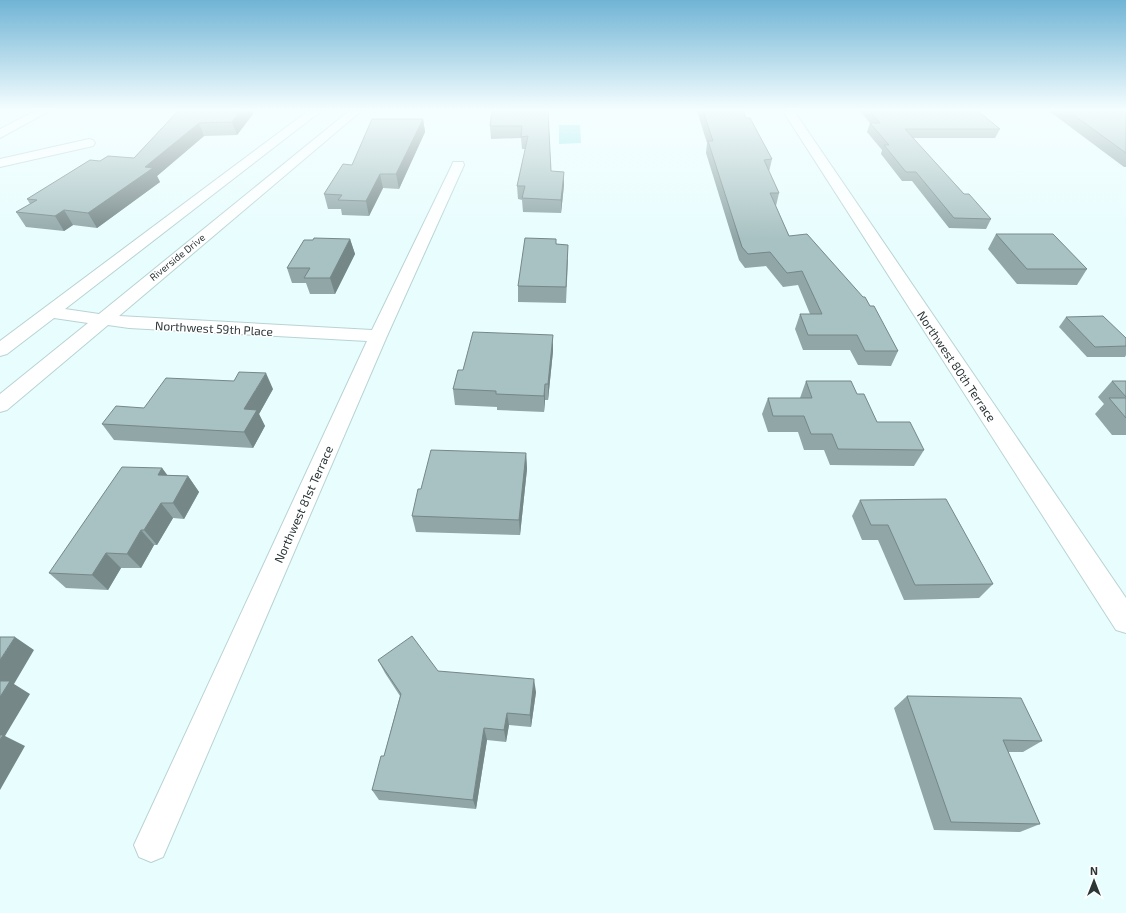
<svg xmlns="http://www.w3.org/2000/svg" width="1126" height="913" font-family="'Exo 2',sans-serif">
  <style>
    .green { fill: #90e4e8 }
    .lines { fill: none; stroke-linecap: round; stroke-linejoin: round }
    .minor-casing { stroke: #b9d3d4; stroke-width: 2 }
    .minor { fill: #fff; fill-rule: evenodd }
    .wall { fill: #90a6a7 }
    .shaded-wall { fill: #768788 }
    .building { fill: #a8c1c2; stroke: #768788 }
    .labels { text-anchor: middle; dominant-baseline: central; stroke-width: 3; stroke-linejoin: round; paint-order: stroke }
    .far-street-label { font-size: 10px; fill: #2c3637; stroke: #fff }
    .street-label { font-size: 12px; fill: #2c3637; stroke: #fff }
  </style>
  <rect width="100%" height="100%" fill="#e8fdfe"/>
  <!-- green -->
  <polygon class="green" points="559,125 580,125 581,143 559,144"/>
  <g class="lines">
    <defs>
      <g id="minor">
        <polygon points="35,111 49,111 0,138 0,129"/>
        <polygon points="308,111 321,111 65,309 99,314 349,111 361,111 119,316 372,330 452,165 453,162 463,162 464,165 387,336 163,857 151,862 139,857 134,845 367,341 129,328 108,325 7,410 0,412 0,394 88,323 54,318 7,354 0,356 0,341"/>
        <polygon points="783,111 794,111 1126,598 1126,633 1116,630"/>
        <polygon points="89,139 93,140 95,143 93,146 0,167 0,159"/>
      </g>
    </defs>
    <!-- minor casing -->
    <use href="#minor" class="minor-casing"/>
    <!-- minor -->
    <use href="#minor" class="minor"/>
  </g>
  <!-- wall -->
  <g class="wall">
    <polygon points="178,111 253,114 237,135 204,136 157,176 160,182 97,228 73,225 64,231 26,227 16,212 30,204 27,199 100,161 134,158"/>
    <polygon points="548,111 551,171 564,185 561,213 523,212 522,200 518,199 517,186 526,149 522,149 521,138 491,139 490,126"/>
    <polygon points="697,111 743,111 746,118 772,159 769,172 779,193 776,206 789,236 870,306 898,351 891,366 858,365 850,350 803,350 795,329 800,314 810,314 798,285 783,287 766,266 745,268 739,260 706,153 707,143"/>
    <polygon points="860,111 978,111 1000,129 995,138 913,138 964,194 991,219 986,229 949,228 912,181 902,181 881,154 882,150 867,132 870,123"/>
    <polygon points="1049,111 1124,111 1126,113 1126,167 1124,167"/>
    <polygon points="423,119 425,132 399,189 383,188 369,216 342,215 341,209 328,209 324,194 352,165"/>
    <polygon points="996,234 1087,269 1077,285 1017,284 988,249"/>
    <polygon points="350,239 355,254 335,294 310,294 306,283 292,283 287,268 313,240"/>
    <polygon points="556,239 556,244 568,260 566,303 518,302 518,286"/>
    <polygon points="1066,317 1126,338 1126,355 1125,357 1087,357 1059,327"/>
    <polygon points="553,351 548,400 545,400 544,412 497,410 497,407 455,405 453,389 463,370"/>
    <polygon points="806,381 857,394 877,422 924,450 914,466 830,465 824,450 804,450 798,432 768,432 762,414 768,398 800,398"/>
    <polygon points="1112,381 1126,381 1126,435 1112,435 1095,414 1104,404 1098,397"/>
    <polygon points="273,389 259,414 265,426 253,448 114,440 102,424 144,408"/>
    <polygon points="526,453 527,469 520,535 416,532 412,516 421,489"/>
    <polygon points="162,468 167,475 188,476 199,492 184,519 173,518 157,545 154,545 141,568 121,568 108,590 66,588 49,573"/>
    <polygon points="860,500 993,584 979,598 904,600 878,540 862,540 852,516"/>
    <polygon points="378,660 438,671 536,692 531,727 509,725 506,742 487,740 476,809 379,800 372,790 384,756 400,696 385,673"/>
    <polygon points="907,696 1042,741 1023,752 1008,752 1040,824 1020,832 934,830 894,708"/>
  </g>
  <!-- shaded-wall -->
  <g class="shaded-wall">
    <polygon points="240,111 252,111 253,114 237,135 232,122"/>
    <polygon points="423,119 425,132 399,189 396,174"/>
    <polygon points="199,123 204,136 157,176 160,182 97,228 88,213"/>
    <polygon points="564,172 564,185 561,213 561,200"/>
    <polygon points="380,174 383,188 369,216 366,201"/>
    <polygon points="64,210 73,225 64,231 55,216"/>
    <polygon points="350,239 355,254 335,294 330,278"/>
    <polygon points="553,335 553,351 548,400 548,384"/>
    <polygon points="266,373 273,389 259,414 265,426 253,448 244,432 244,409"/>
    <polygon points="545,384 545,400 544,412 544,396"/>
    <polygon points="526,453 527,469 520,535 519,520"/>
    <polygon points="162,468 174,484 158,475"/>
    <polygon points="188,476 199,492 184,519 173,503"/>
    <polygon points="161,503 173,518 157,545 144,530"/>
    <polygon points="141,530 154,545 141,568 127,554"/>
    <polygon points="106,553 121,568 108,590 92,575"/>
    <polygon points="15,637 34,650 14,684 30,694 5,736 25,746 0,790 0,660"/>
    <polygon points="534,679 536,692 531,727 530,715"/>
    <polygon points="507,713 509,725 506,742 504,730"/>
    <polygon points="484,728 487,740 476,809 473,800"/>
  </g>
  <!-- building -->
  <g class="building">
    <polygon points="178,111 240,111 232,122 199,123 145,167 153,168 88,213 64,210 55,216 16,212 37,200 27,199 90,160 100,161 108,156 134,158"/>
    <polygon points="492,111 548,111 551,171 564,172 561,200 522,198 525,186 517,186 528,136 521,137 522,126 490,126"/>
    <polygon points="703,111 743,111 746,118 750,118 772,159 764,160 779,193 770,193 789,236 807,234 863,297 865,297 870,306 874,306 898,351 865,351 857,335 808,335 800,314 822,314 802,271 787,273 770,252 748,254 742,247 708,141 713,141"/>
    <polygon points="870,111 978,111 1000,129 905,129 964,194 969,194 991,219 954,218 916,172 906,172 884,145 889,145 870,123 880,123"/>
    <polygon points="1068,111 1124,111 1126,113 1126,153"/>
    <polygon points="372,119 423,119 396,174 380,174 366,201 338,200 342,195 324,194 343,164 352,165"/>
    <polygon points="996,234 1053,234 1087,269 1027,269"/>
    <polygon points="314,238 350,239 330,278 304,278 310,268 287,268 304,240 313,240"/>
    <polygon points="525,238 556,239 556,244 568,245 566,287 518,286"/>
    <polygon points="1103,316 1126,338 1126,346 1095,347 1066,317"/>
    <polygon points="473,332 553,335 548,384 545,384 544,396 496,394 496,391 453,389 458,370 463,370"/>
    <polygon points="239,372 266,373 244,409 257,410 244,432 102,424 116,406 144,408 166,378 234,381"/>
    <polygon points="806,381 851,381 857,394 864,394 877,422 910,422 924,450 838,449 832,434 811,434 804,416 773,416 768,398 812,398"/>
    <polygon points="1112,381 1126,381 1126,397"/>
    <polygon points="1109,398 1126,398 1126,418"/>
    <polygon points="431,450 526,453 519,520 412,516 418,489 421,489"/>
    <polygon points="122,467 162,468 158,475 188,476 173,503 161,503 144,530 141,530 127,554 106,553 92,575 49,573"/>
    <polygon points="946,499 993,584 915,585 888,525 871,525 860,500"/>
    <polygon points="412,636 438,671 534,679 530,715 507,713 504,730 484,728 473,800 372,790 381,756 384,756 401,694 378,660"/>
    <polygon points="0,637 15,637 0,660"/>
    <polygon points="0,681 10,681 0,697"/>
    <polygon points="907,696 1021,698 1042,741 1003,740 1040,824 951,822"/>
    <polygon points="0,735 3,735 0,740"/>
  </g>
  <!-- sky -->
  <linearGradient id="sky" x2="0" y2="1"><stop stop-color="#70b4d5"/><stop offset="0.46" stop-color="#f5feff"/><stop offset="1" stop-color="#f5feff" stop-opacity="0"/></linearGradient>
  <rect width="1126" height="239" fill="url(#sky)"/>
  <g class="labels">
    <!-- far-street labels -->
    <g class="far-street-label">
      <text transform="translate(177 257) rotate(-39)">Riverside Drive</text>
    </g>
    <!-- street labels -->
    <g class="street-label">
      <text transform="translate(214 328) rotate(3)">Northwest 59th Place</text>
      <text transform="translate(957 366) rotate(56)">Northwest 80th Terrace</text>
      <text transform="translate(303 504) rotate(-66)">Northwest 81st Terrace</text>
    </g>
  </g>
  <!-- north arrow -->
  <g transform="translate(1094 881)" stroke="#ffffff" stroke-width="3" paint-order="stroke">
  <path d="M0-3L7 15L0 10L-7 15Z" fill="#2c3637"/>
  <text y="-6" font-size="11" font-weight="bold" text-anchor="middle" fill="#2c3637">N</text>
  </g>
</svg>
